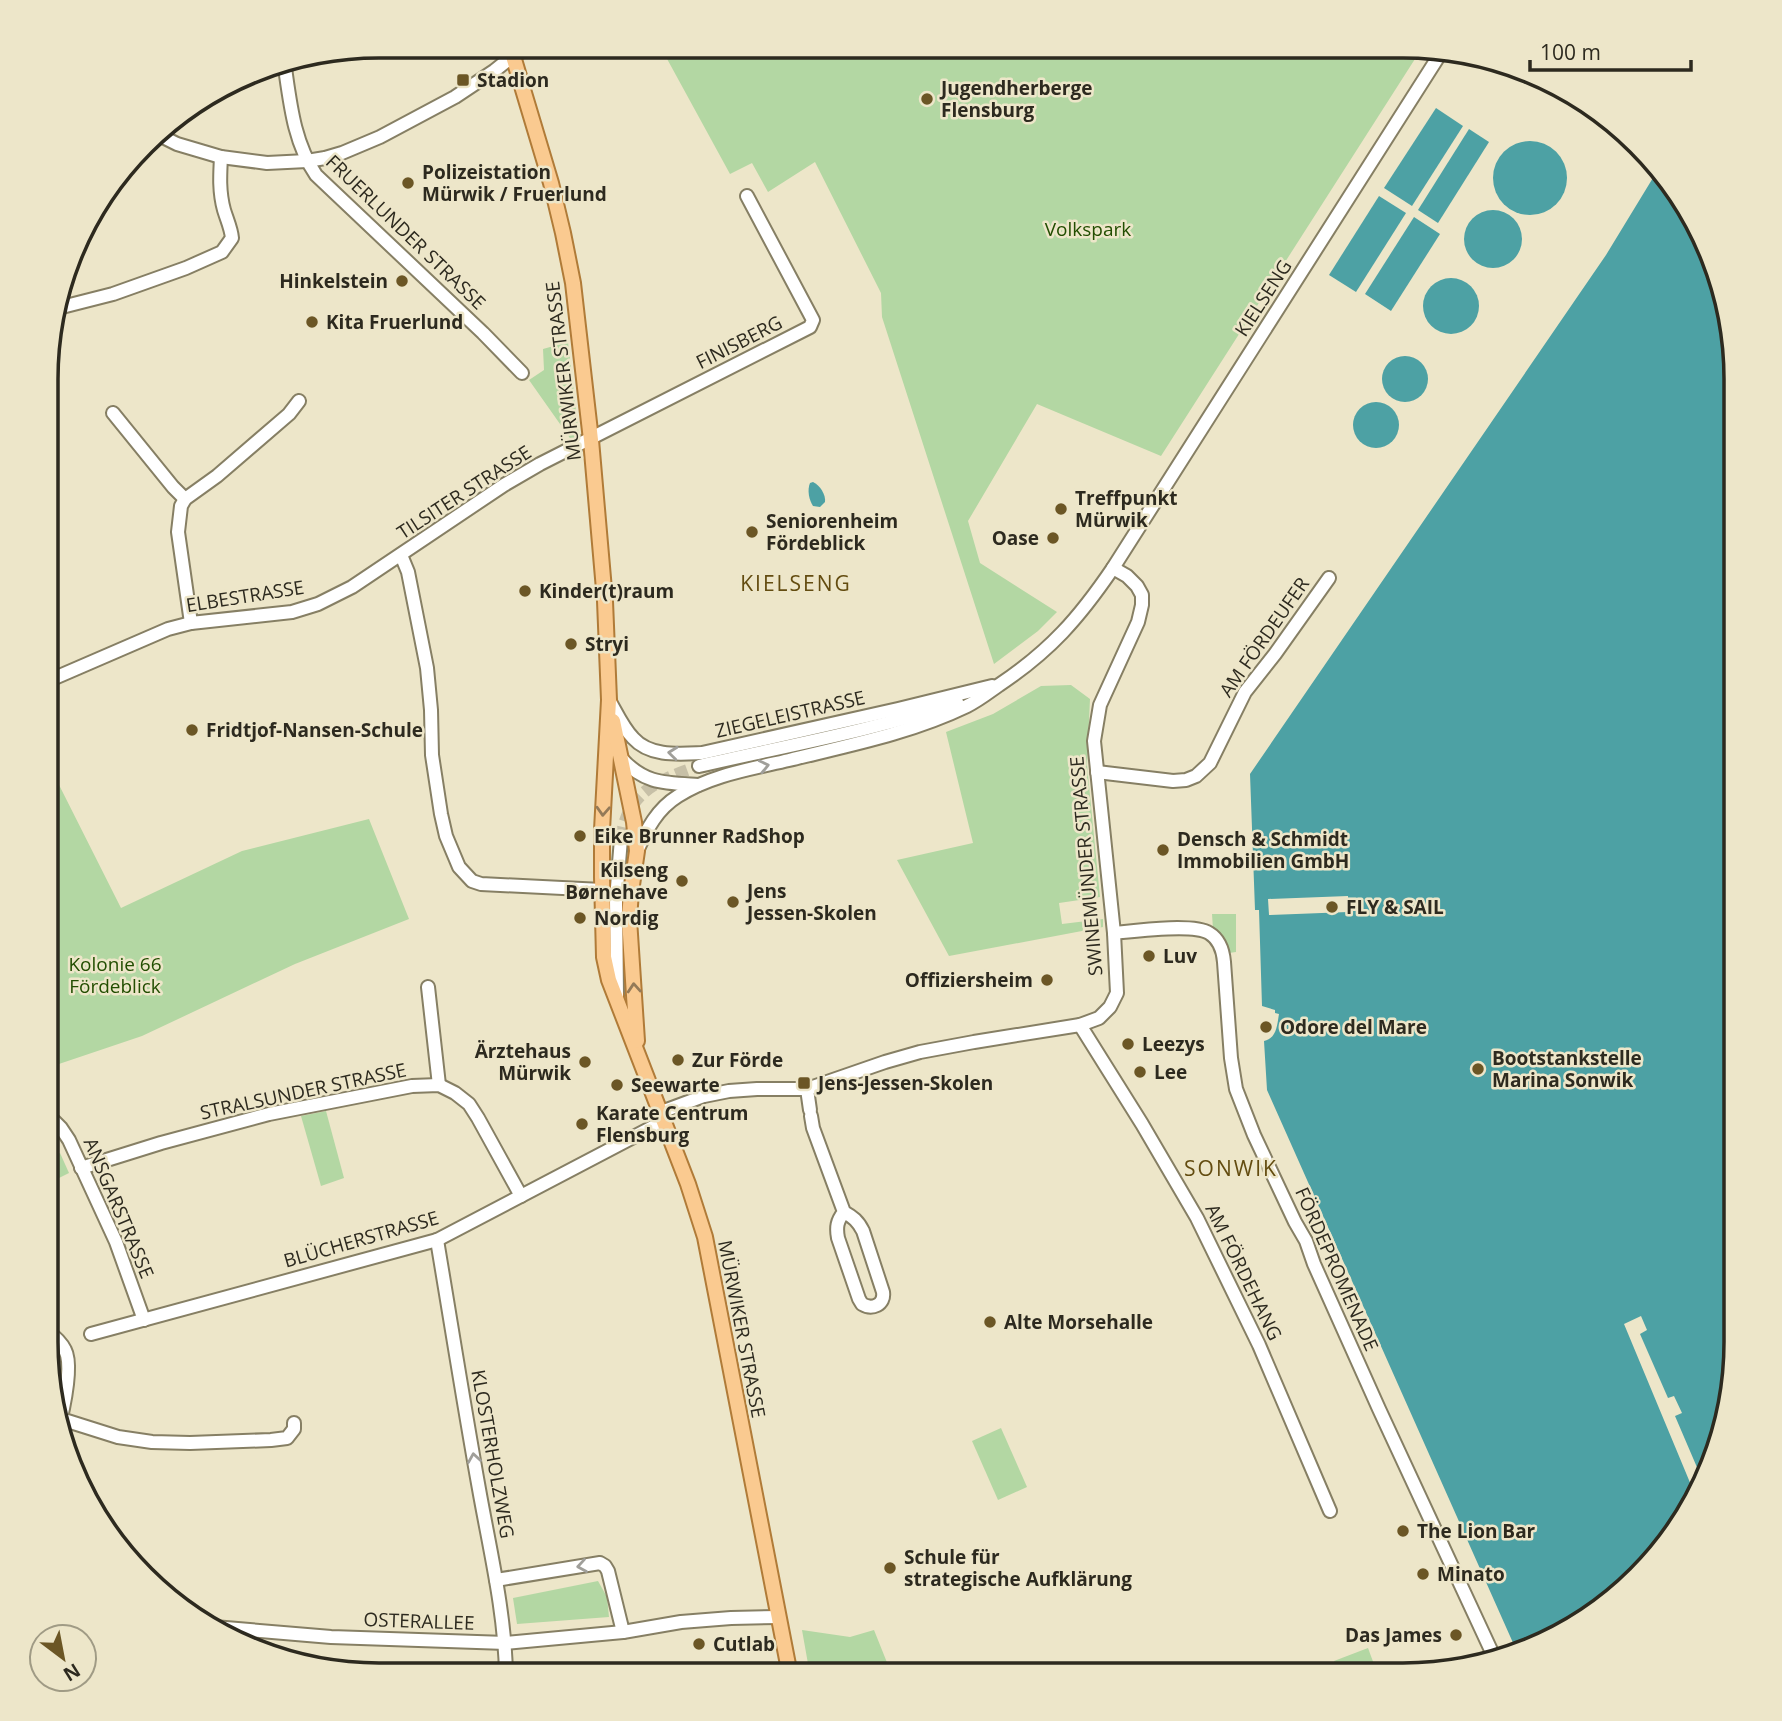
<svg xmlns="http://www.w3.org/2000/svg" width="1782" height="1721" font-family="'Open Sans',sans-serif">
  <style>
    .green { fill: #b3d7a3 }
    .water { fill: #4da1a4 }
    .pier { fill: #ede6c9 }
    .lines { fill: none; stroke-linecap: round; stroke-linejoin: round }
    .minor-tunnel { stroke: #c7c0a7; stroke-width: 12; stroke-dasharray: 12 6; stroke-linecap: butt }
    .minor-casing { stroke: #867f64; stroke-width: 16 }
    .major-casing { stroke: #b07b38; stroke-width: 18 }
    .minor { stroke: #fff; stroke-width: 12 }
    .major { stroke: #faca90; stroke-width: 14 }
    .oneway { stroke: #a09f9a }
    .oneway2 { stroke: #947a58 }
    .poi-dot { fill: #6b5625; stroke: #ede6c9; stroke-width: 2.5 }
    .labels { text-anchor: middle; dominant-baseline: central; stroke-width: 5; stroke-linejoin: round; paint-order: stroke }
    .poi-label { font-size: 19px; font-weight: bold; fill: #2d2a1f; stroke: #ede6c9; text-anchor: start }
    .park-label { font-size: 19px; fill: #224e01; stroke: #ede6c9 }
    .street-label { font-size: 19px; fill: #2d2a1f; stroke: #ede6c9 }
    .neighbourhood-label { font-size: 21px; letter-spacing: 2px; fill: #634c10; stroke: #ede6c9 }
    .rim { fill: none; stroke: #2d2a1f; stroke-width: 3.5 }
  </style>
  <rect width="100%" height="100%" fill="#ede6c9"/>
  <!-- green -->
  <g class="green">
    <polygon points="660,46 1422,48 1161,456 1037,404 968,521 980,563 1057,612 1038,631 994,664 882,317 881,293 815,162 768,192 752,163 730,174"/>
    <polygon points="568,342 579,436 572,441 529,380 544,370 543,349"/>
    <polygon points="1071,685 1090,699 1087,765 1100,897 1059,903 1062,924 1103,919 1103,927 949,956 897,860 973,843 946,732 993,714 1041,686"/>
    <polygon points="49,765 121,908 242,851 369,819 409,919 295,964 142,1036 53,1066 48,1056"/>
    <polygon points="1212,914 1236,914 1236,952 1229,953 1223,938 1213,929"/>
    <polygon points="326,1111 344,1178 321,1186 301,1116"/>
    <polygon points="60,1153 69,1173 53,1181 47,1174 47,1159"/>
    <polygon points="1001,1428 1027,1487 998,1500 972,1441"/>
    <polygon points="598,1581 607,1597 609,1617 517,1624 513,1598"/>
    <polygon points="802,1630 850,1637 874,1630 892,1675 810,1675"/>
    <polygon points="1368,1648 1375,1667 1354,1675 1339,1675 1334,1661"/>
  </g>
  <!-- water -->
  <g class="water">
    <polygon points="1436,108 1463,126 1412,206 1384,188"/>
    <polygon points="1469,129 1489,142 1438,223 1418,210"/>
    <circle cx="1530" cy="178" r="37"/>
    <path d="M1659,168L1667,176L1719,271L1736,357V1364L1705,1478L1702,1479L1675,1416L1682,1413L1674,1396L1668,1398L1640,1334L1647,1330L1641,1316L1624,1324L1696,1497L1606,1606L1518,1654L1267,1090L1264,1041C1277,1038 1277,1025 1279,1014L1275,1013V1010L1262,1006L1259,910H1255L1250,774L1606,255Z"/>
    <polygon points="1379,196 1406,213 1356,292 1329,275"/>
    <circle cx="1493" cy="239" r="29"/>
    <polygon points="1414,217 1440,234 1391,311 1365,294"/>
    <circle cx="1451" cy="306" r="28"/>
    <circle cx="1405" cy="379" r="23"/>
    <circle cx="1376" cy="425" r="23"/>
    <path d="M813,482C820,485 826,495 825,502L820,507L813,506C809,500 807,490 810,483Z"/>
  </g>
  <!-- pier -->
  <polygon class="pier" points="1348,896 1348,900 1362,899 1362,907 1348,908 1348,912 1269,915 1268,899"/>
  <g class="lines">
    <!-- minor-tunnel -->
    <path class="minor-tunnel" d="M621,839C627,791 659,780 699,766"/>
    <defs>
      <g id="minor">
        <path d="M284,61C290,101 293,141 316,175L483,333L522,373"/>
        <polyline points="155,133 177,144 221,157 267,163 307,161 325,158 342,153 380,137 455,97 494,71 514,55 535,46"/>
        <path d="M54,309L113,294L186,268L222,252L232,238C231,228 227,220 224,210C219,192 220,175 221,157"/>
        <polyline points="113,413 173,487 185,499"/>
        <polyline points="401,555 408,572 427,668 431,710 432,755 441,814 446,836 459,867 472,881 481,884 602,890"/>
        <polyline points="191,623 178,532 181,506 185,499 217,476 289,414 299,401"/>
        <polyline points="50,680 168,629 191,623 292,612 318,604 352,587 504,485 540,464 810,327 813,320 747,196"/>
        <path d="M609,700C616,712 623,728 633,738C650,757 679,754 702,753L898,709L992,686"/>
        <path d="M620,757C644,784 664,783 698,785"/>
        <path d="M699,766C785,746 873,731 957,702"/>
        <polyline points="1097,772 1173,781 1186,780 1196,776 1210,763 1245,692 1275,654 1329,578"/>
        <path d="M637,851C647,829 657,809 678,796C711,775 751,769 789,760C850,745 911,733 967,706C979,700 989,692 999,685C1050,651 1079,618 1113,568L1444,48"/>
        <path d="M1114,933C1134,931 1193,923 1209,933C1219,939 1223,950 1224,962L1231,1058L1236,1089L1254,1135L1295,1222L1306,1241L1314,1264L1379,1409L1496,1661"/>
        <polyline points="428,987 439,1085"/>
        <polyline points="617,996 616,899 621,839"/>
        <polyline points="1080,1025 1142,1124 1197,1218 1259,1345 1330,1511"/>
        <polyline points="807,1089 810,1110"/>
        <polyline points="661,1112 704,1096 729,1091 757,1089 807,1089 885,1062 920,1052 974,1042 1080,1025 1099,1018 1110,1007 1117,993 1114,933 1094,741 1100,705 1138,622 1142,605 1142,595 1137,586 1127,576 1113,568"/>
        <path d="M811,1116L813,1128L844,1212C853,1217 858,1221 863,1231L883,1292C885,1305 872,1310 862,1304L859,1299L838,1238C836,1227 837,1221 844,1212"/>
        <polyline points="48,1118 50,1117 61,1128 69,1140 116,1242 144,1320"/>
        <polyline points="81,1168 161,1143 269,1114 412,1086 439,1085 455,1093 469,1104 478,1118 521,1196"/>
        <path d="M437,1240C451,1323 464,1406 479,1489C490,1551 505,1612 506,1675"/>
        <path d="M46,1330C53,1335 61,1342 65,1350C73,1365 64,1405 60,1422"/>
        <polyline points="91,1334 437,1240 664,1121"/>
        <polyline points="61,1419 118,1437 152,1442 190,1443 271,1440 287,1438 294,1429 294,1423"/>
        <polyline points="496,1580 600,1563 605,1566 608,1571 623,1632"/>
        <polyline points="214,1627 331,1637 506,1643 623,1632 681,1622 731,1618 779,1617"/>
      </g>
      <g id="major">
        <polyline points="510,46 551,183 563,233 573,283 591,440 605,601 609,700 602,830 602,877 604,957 609,980 688,1184 705,1237 790,1675"/>
        <polyline points="613,721 634,822 637,851 631,892 629,919 637,1041"/>
      </g>
    </defs>
    <!-- minor casing -->
    <use href="#minor" class="minor-casing"/>
    <!-- major casing -->
    <use href="#major" class="major-casing"/>
    <!-- minor -->
    <use href="#minor" class="minor"/>
    <!-- major -->
    <use href="#major" class="major"/>
  </g>
  <!-- one-way arrows -->
  <defs><path id="oneway-chevron" d="M-2-3.5L2.5 0L-2 3.5" fill="none" stroke-width="1.6" stroke-linecap="round" stroke-linejoin="round" transform="scale(1.75)"/></defs>
  <g class="oneway">
    <use href="#oneway-chevron" transform="translate(673 753) rotate(-174)"/>
    <use href="#oneway-chevron" transform="translate(764 766) rotate(-13)"/>
    <use href="#oneway-chevron" transform="translate(474 1458) rotate(-99)"/>
    <use href="#oneway-chevron" transform="translate(582 1566) rotate(171)"/>
  </g>
  <g class="oneway2">
    <use href="#oneway-chevron" transform="translate(603 811) rotate(93)"/>
    <use href="#oneway-chevron" transform="translate(634 988) rotate(-94)"/>
  </g>
  <!-- markers -->
  <g class="poi-dot">
    <rect x="456" y="73" width="14" height="14" rx="3.5"/>
    <circle cx="927" cy="99" r="7"/>
    <circle cx="408" cy="183" r="7"/>
    <circle cx="402" cy="281" r="7"/>
    <circle cx="312" cy="322" r="7"/>
    <circle cx="1061" cy="509" r="7"/>
    <circle cx="752" cy="532" r="7"/>
    <circle cx="1053" cy="538" r="7"/>
    <circle cx="525" cy="591" r="7"/>
    <circle cx="571" cy="644" r="7"/>
    <circle cx="192" cy="730" r="7"/>
    <circle cx="580" cy="836" r="7"/>
    <circle cx="1163" cy="850" r="7"/>
    <circle cx="682" cy="881" r="7"/>
    <circle cx="733" cy="902" r="7"/>
    <circle cx="1332" cy="907" r="7"/>
    <circle cx="580" cy="918" r="7"/>
    <circle cx="1149" cy="956" r="7"/>
    <circle cx="1047" cy="980" r="7"/>
    <circle cx="1266" cy="1027" r="7"/>
    <circle cx="1128" cy="1044" r="7"/>
    <circle cx="678" cy="1060" r="7"/>
    <circle cx="585" cy="1062" r="7"/>
    <circle cx="1478" cy="1069" r="7"/>
    <circle cx="1140" cy="1072" r="7"/>
    <rect x="797" y="1076" width="14" height="14" rx="3.5"/>
    <circle cx="617" cy="1085" r="7"/>
    <circle cx="582" cy="1124" r="7"/>
    <circle cx="990" cy="1322" r="7"/>
    <circle cx="1403" cy="1531" r="7"/>
    <circle cx="890" cy="1568" r="7"/>
    <circle cx="1423" cy="1574" r="7"/>
    <circle cx="1456" cy="1635" r="7"/>
    <circle cx="699" cy="1644" r="7"/>
  </g>
  <g class="labels">
    <!-- poi labels -->
    <g class="poi-label">
      <text x="477" y="80">Stadion</text>
      <text x="941" y="88">Jugendherberge<tspan x="941" dy="22">Flensburg</tspan></text>
      <text x="422" y="172">Polizeistation<tspan x="422" dy="22">Mürwik / Fruerlund</tspan></text>
      <text x="388" y="281" text-anchor="end">Hinkelstein</text>
      <text x="326" y="322">Kita Fruerlund</text>
      <text x="1075" y="498">Treffpunkt<tspan x="1075" dy="22">Mürwik</tspan></text>
      <text x="766" y="521">Seniorenheim<tspan x="766" dy="22">Fördeblick</tspan></text>
      <text x="1039" y="538" text-anchor="end">Oase</text>
      <text x="539" y="591">Kinder(t)raum</text>
      <text x="585" y="644">Stryi</text>
      <text x="206" y="730">Fridtjof-Nansen-Schule</text>
      <text x="594" y="836">Eike Brunner RadShop</text>
      <text x="1177" y="839">Densch &amp; Schmidt<tspan x="1177" dy="22">Immobilien GmbH</tspan></text>
      <text x="668" y="870" text-anchor="end">Kilseng<tspan x="668" dy="22">Børnehave</tspan></text>
      <text x="747" y="891">Jens<tspan x="747" dy="22">Jessen-Skolen</tspan></text>
      <text x="1346" y="907">FLY &amp; SAIL</text>
      <text x="594" y="918">Nordig</text>
      <text x="1163" y="956">Luv</text>
      <text x="1033" y="980" text-anchor="end">Offiziersheim</text>
      <text x="1280" y="1027">Odore del Mare</text>
      <text x="1142" y="1044">Leezys</text>
      <text x="571" y="1051" text-anchor="end">Ärztehaus<tspan x="571" dy="22">Mürwik</tspan></text>
      <text x="1492" y="1058">Bootstankstelle<tspan x="1492" dy="22">Marina Sonwik</tspan></text>
      <text x="692" y="1060">Zur Förde</text>
      <text x="1154" y="1072">Lee</text>
      <text x="818" y="1083">Jens-Jessen-Skolen</text>
      <text x="631" y="1085">Seewarte</text>
      <text x="596" y="1113">Karate Centrum<tspan x="596" dy="22">Flensburg</tspan></text>
      <text x="1004" y="1322">Alte Morsehalle</text>
      <text x="1417" y="1531">The Lion Bar</text>
      <text x="904" y="1557">Schule für<tspan x="904" dy="22">strategische Aufklärung</tspan></text>
      <text x="1437" y="1574">Minato</text>
      <text x="1442" y="1635" text-anchor="end">Das James</text>
      <text x="713" y="1644">Cutlab</text>
    </g>
    <!-- park labels -->
    <g class="park-label">
      <text x="1088" y="229">Volkspark</text>
      <text x="115" y="964">Kolonie 66<tspan x="115" dy="22">Fördeblick</tspan></text>
    </g>
    <!-- street labels -->
    <g class="street-label">
      <text transform="translate(406 232) rotate(44)">FRUERLUNDER STRASSE</text>
      <text transform="translate(1263 298) rotate(-57)">KIELSENG</text>
      <text transform="translate(739 342) rotate(-27)">FINISBERG</text>
      <text transform="translate(563 371) rotate(-97)">MÜRWIKER STRASSE</text>
      <text transform="translate(464 492) rotate(-33)">TILSITER STRASSE</text>
      <text transform="translate(245 596) rotate(-9)">ELBESTRASSE</text>
      <text transform="translate(1264 637) rotate(-55)">AM FÖRDEUFER</text>
      <text transform="translate(790 714) rotate(-13)">ZIEGELEISTRASSE</text>
      <text transform="translate(1086 866) rotate(-95)">SWINEMÜNDER STRASSE</text>
      <text transform="translate(303 1091) rotate(-12)">STRALSUNDER STRASSE</text>
      <text transform="translate(119 1208) rotate(67)">ANSGARSTRASSE</text>
      <text transform="translate(361 1239) rotate(-16)">BLÜCHERSTRASSE</text>
      <text transform="translate(1337 1269) rotate(66)">FÖRDEPROMENADE</text>
      <text transform="translate(1244 1272) rotate(64)">AM FÖRDEHANG</text>
      <text transform="translate(742 1329) rotate(79)">MÜRWIKER STRASSE</text>
      <text transform="translate(493 1454) rotate(80)">KLOSTERHOLZWEG</text>
      <text transform="translate(419 1621) rotate(2)">OSTERALLEE</text>
    </g>
    <!-- neighbourhood labels -->
    <g class="neighbourhood-label">
      <text x="796" y="583">KIELSENG</text>
      <text x="1231" y="1168">SONWIK</text>
    </g>
  </g>
  <!-- crop -->
  <path d="M0 0H1782V1721H0ZM379 58H1403A321 321 0 0 1 1724 379V1342A321 321 0 0 1 1403 1663H379A321 321 0 0 1 58 1342V379A321 321 0 0 1 379 58Z" fill="#ede6c9" fill-rule="evenodd"/>
  <path class="rim" d="M379 58H1403A321 321 0 0 1 1724 379V1342A321 321 0 0 1 1403 1663H379A321 321 0 0 1 58 1342V379A321 321 0 0 1 379 58Z"/>
  <!-- north arrow -->
  <g transform="translate(63 1658) rotate(148)"><circle r="33" fill="#ede6c9" stroke="#a09b85" stroke-width="2"/>
  <path d="M0-5L12 26L0 18L-12 26Z" fill="#6b5625"/>
  <text y="-10" font-size="19" font-weight="bold" text-anchor="middle" fill="#2d2a1f">N</text>
  </g>
  <!-- scale -->
  <path d="M1530 60v10h161v-10" fill="none" stroke="#2d2a1f" stroke-width="3.5"/>
  <text x="1540" y="60" font-size="21" fill="#2d2a1f" stroke="#ede6c9" stroke-width="5" paint-order="stroke">100 m</text>
</svg>
